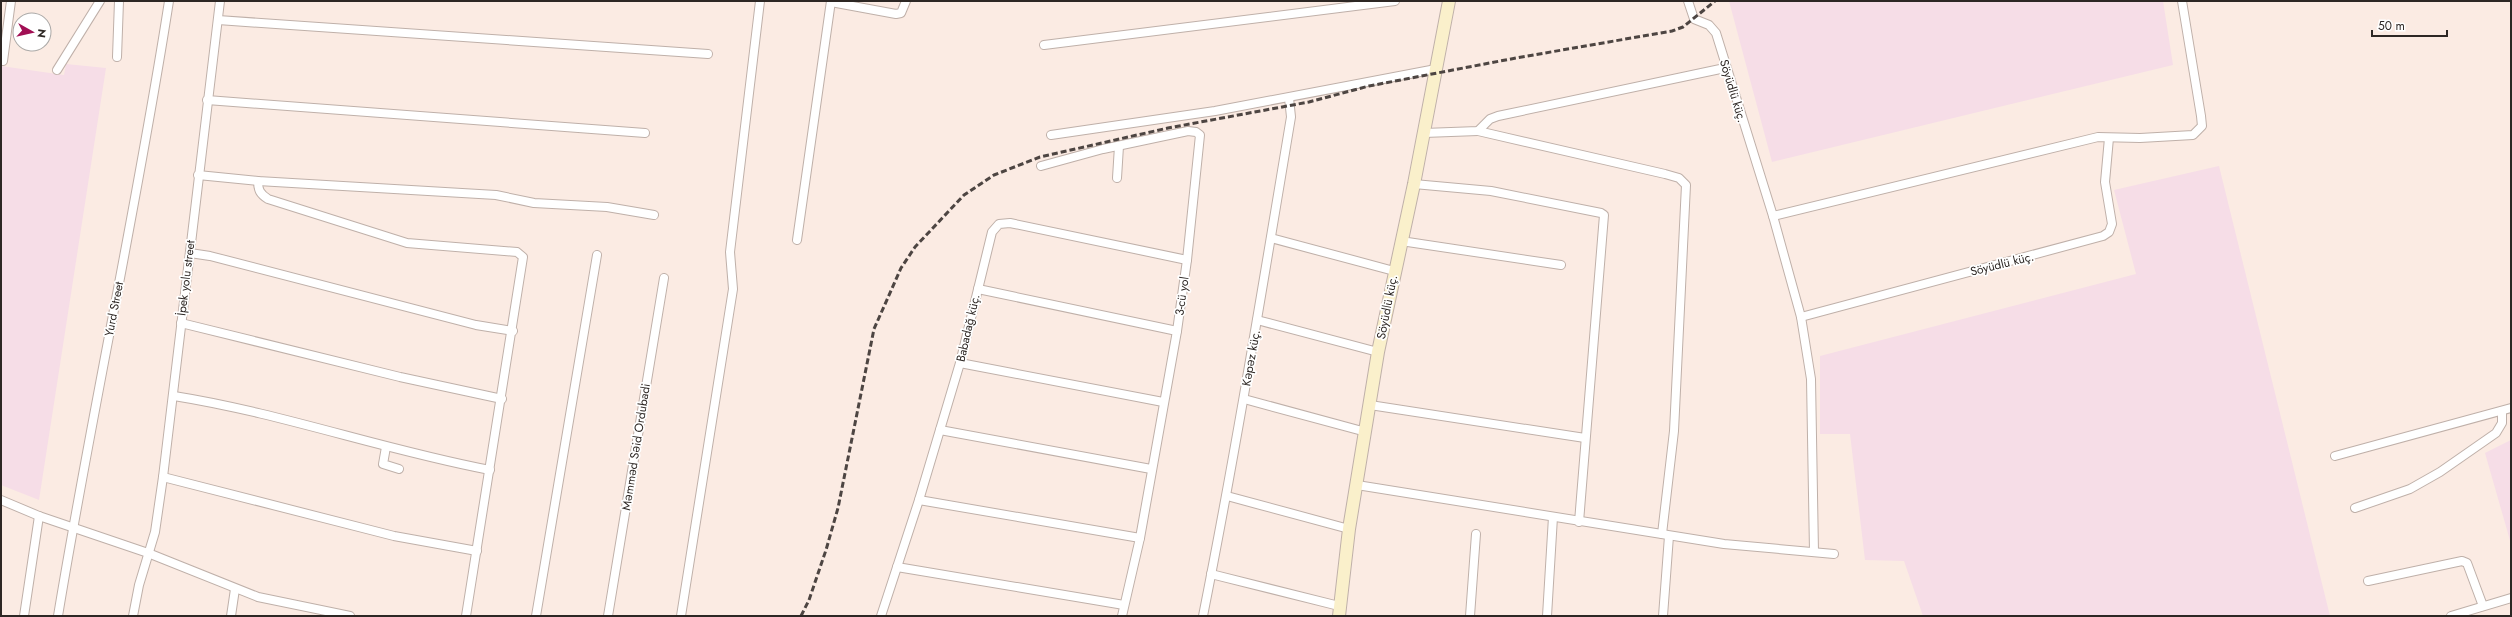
<svg xmlns="http://www.w3.org/2000/svg" width="2512" height="617" font-family="Jost,sans-serif">
  <style>
    .industrial { fill: #f6dde7 }
    .lines { fill: none; stroke-linecap: round; stroke-linejoin: round }
    .street-casing { stroke: #bfb0a9; stroke-width: 10 }
    .secondary-casing { stroke: #bfb0a9; stroke-width: 14 }
    .street { stroke: #fff; stroke-width: 8 }
    .secondary { stroke: #faf0cb; stroke-width: 12 }
    .rail { stroke: #4d4542; stroke-width: 3; stroke-dasharray: 6 3; stroke-linecap: butt }
    .labels { text-anchor: middle; dominant-baseline: central; stroke-width: 3.5; stroke-linejoin: round; paint-order: stroke }
    .street-label { font-size: 12px; fill: #2d2724; stroke: #fff }
  </style>
  <rect width="100%" height="100%" fill="#fbebe3"/>
  <!-- industrial -->
  <g class="industrial">
    <polygon points="1729,1 2163,1 2173,65 1772,162"/>
    <polygon points="66,64 106,68 39,500 1,485 1,66 64,75"/>
    <polygon points="2219,166 2330,616 1923,616 1904,561 1865,560 1850,434 1820,434 1820,356 2136,274 2114,190"/>
    <polygon points="2511,440 2511,544 2485,453"/>
  </g>
  <g class="lines">
    <defs>
      <g id="street">
        <polyline points="1688,1 1694,19 1709,25 1716,33 1773,216 1801,317 1811,379 1814,552"/>
        <polyline points="831,2 896,14 901,13 906,1"/>
        <polyline points="218,20 708,54"/>
        <polyline points="1044,45 1395,1"/>
        <polyline points="117,57 119,1"/>
        <polyline points="3,61 11,1"/>
        <polyline points="57,70 100,1"/>
        <polyline points="207,100 645,133"/>
        <polyline points="1478,131 1665,174 1679,178 1686,185 1674,431 1662,534"/>
        <polyline points="1424,133 1478,131 1490,119 1498,116 1725,68"/>
        <polyline points="1051,135 1215,111 1436,69"/>
        <polyline points="1041,166 1103,149 1188,131 1196,132 1200,135 1187,260 1177,331 1140,538 1122,616"/>
        <polyline points="198,175 258,181 496,195 534,203 607,207 654,215"/>
        <polyline points="1117,178 1119,146"/>
        <path d="M258,181C258,190 260,194 268,199L407,243L517,252L523,257L466,616"/>
        <polyline points="1414,184 1491,191 1601,213 1604,215 1579,522"/>
        <polyline points="1773,216 2098,137 2140,138 2193,135 2202,126 2201,116 2182,1"/>
        <polyline points="1271,238 1394,271"/>
        <polyline points="797,240 831,1"/>
        <polyline points="1401,241 1561,265"/>
        <polyline points="190,253 210,256 476,325 513,331"/>
        <polyline points="978,289 1177,331"/>
        <polyline points="1801,317 2103,236 2109,232 2112,224 2105,182 2109,138"/>
        <polyline points="1257,320 1378,352"/>
        <polyline points="181,323 400,377 502,399"/>
        <polyline points="960,363 1163,402"/>
        <path d="M174,396C281,413 384,450 490,470"/>
        <polyline points="1244,399 1366,432"/>
        <polyline points="1370,405 1585,438"/>
        <polyline points="940,430 1151,469"/>
        <polyline points="386,447 383,464 399,469"/>
        <polyline points="2335,456 2511,408"/>
        <polyline points="163,477 394,536 477,551"/>
        <polyline points="1357,485 1724,544 1834,554"/>
        <polyline points="1227,496 1349,529"/>
        <polyline points="1,500 39,516 148,553 258,597 350,616"/>
        <polyline points="919,500 1140,538"/>
        <polyline points="2355,508 2410,489 2440,472 2496,433 2502,423 2502,411"/>
        <polyline points="897,567 1124,605"/>
        <polyline points="1211,574 1339,606"/>
        <polyline points="2368,581 2462,561 2467,563 2483,606"/>
        <polyline points="24,616 39,516"/>
        <path d="M58,616C92,410 137,207 169,1"/>
        <polyline points="133,616 139,585 155,532 163,477 220,1"/>
        <polyline points="231,616 235,589"/>
        <polyline points="536,616 597,255"/>
        <polyline points="608,616 664,278"/>
        <polyline points="681,616 733,289 730,252 760,1"/>
        <polyline points="881,616 919,500 960,363 992,232 999,224 1010,223 1187,260"/>
        <path d="M1203,616C1236,450 1263,284 1291,117L1289,98"/>
        <polyline points="1470,616 1476,534"/>
        <polyline points="1547,616 1553,517"/>
        <polyline points="1663,616 1669,536"/>
        <polyline points="2451,616 2511,598"/>
      </g>
      <polyline id="secondary" points="1339,616 1349,529 1378,352 1414,184 1449,1"/>
    </defs>
    <!-- street casing -->
    <use href="#street" class="street-casing"/>
    <!-- secondary casing -->
    <use href="#secondary" class="secondary-casing"/>
    <!-- street -->
    <use href="#street" class="street"/>
    <!-- secondary -->
    <use href="#secondary" class="secondary"/>
    <!-- rail -->
    <polyline class="rail" points="801,616 809,600 826,550 838,508 874,329 901,268 915,247 964,195 994,175 1040,157 1168,128 1309,102 1369,86 1516,58 1672,31 1683,27 1715,1"/>
  </g>
  <g class="labels">
    <!-- street labels -->
    <g class="street-label">
      <text transform="translate(1733 91) rotate(73)">Söyüdlü küç.</text>
      <text transform="translate(2002 264) rotate(-14)">Söyüdlü küç.</text>
      <text transform="translate(186 278) rotate(-83)">İpek yolu street</text>
      <text transform="translate(1182 296) rotate(-82)">3-cü yol</text>
      <text transform="translate(1387 307) rotate(-79)">Söyüdlü küç.</text>
      <text transform="translate(114 309) rotate(-79)">Yurd Street</text>
      <text transform="translate(968 328) rotate(-77)">Babadağ küç.</text>
      <text transform="translate(1251 358) rotate(-80)">Kəpəz küç.</text>
      <text transform="translate(636 447) rotate(-81)">Məmməd Səid Ordubadi</text>
    </g>
  </g>
  <!-- border -->
  <rect width="2512" height="617" fill="none" stroke="#2d2724" stroke-width="4"/>
  <!-- north arrow -->
  <g transform="translate(32 32) rotate(98)"><circle r="19" fill="#ffffff" stroke="#aba9a7"/>
  <path d="M0-3L7 15L0 10L-7 15Z" fill="#a10f54"/>
  <text y="-6" font-size="11" font-weight="bold" text-anchor="middle" fill="#2d2724">N</text>
  </g>
  <!-- scale -->
  <path d="M2372 30v6h75v-6" fill="none" stroke="#2d2724" stroke-width="2"/>
  <text x="2378" y="30" font-size="12" fill="#2d2724" stroke="#ffffff" stroke-width="3" paint-order="stroke">50 m</text>
</svg>
